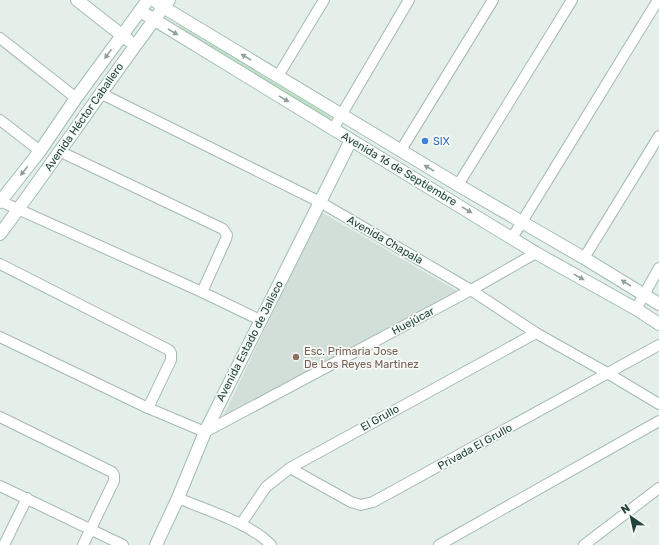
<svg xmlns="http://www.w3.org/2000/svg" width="659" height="545" font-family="Rubik,sans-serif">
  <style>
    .built { fill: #d2dfd9 }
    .green { fill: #bce2c5 }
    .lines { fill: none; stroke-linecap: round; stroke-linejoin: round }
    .street-casing { stroke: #a6b8b1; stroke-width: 12 }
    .secondary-casing { stroke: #a2bcb2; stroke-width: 14 }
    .street { stroke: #fff; stroke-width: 10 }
    .secondary { stroke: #fff; stroke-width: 12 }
    .oneway { fill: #90a19c }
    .shop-dot { fill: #3f7fe0; stroke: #f6fbf8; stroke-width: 1.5 }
    .education-dot { fill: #8d6e63; stroke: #f6fbf8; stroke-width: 1.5 }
    .labels { text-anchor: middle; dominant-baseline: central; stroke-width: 3.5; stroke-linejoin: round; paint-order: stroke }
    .street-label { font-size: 11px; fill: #214339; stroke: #f6fbf8 }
    .shop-label { font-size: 11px; fill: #366cbe; stroke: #f6fbf8; text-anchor: start }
    .education-label { font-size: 11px; fill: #785e54; stroke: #f6fbf8; text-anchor: start }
  </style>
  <rect width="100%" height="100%" fill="#e5efea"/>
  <!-- built -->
  <polygon class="built" points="321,212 459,292 221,421"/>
  <!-- green -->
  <polygon class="green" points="180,26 332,117 330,119 313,109 309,111 176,31"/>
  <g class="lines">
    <defs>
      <g id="street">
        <polyline points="0,38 76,98"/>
        <polyline points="278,76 324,0"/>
        <polyline points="100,93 320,202 471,290 536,333 609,374 659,404"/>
        <polyline points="0,120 40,151"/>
        <polyline points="333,129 409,0"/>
        <polyline points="401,150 493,0"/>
        <polyline points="61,152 223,229 227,235 226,239 202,292"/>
        <polyline points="458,185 572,0"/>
        <polyline points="0,201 202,292 260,320"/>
        <polyline points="512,238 658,0"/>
        <polyline points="584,258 659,136"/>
        <polyline points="0,264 169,350 171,353 171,360 148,408"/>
        <polyline points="636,309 659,268"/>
        <polyline points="0,337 148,408 205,432 471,290 536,253"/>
        <polyline points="0,417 112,472 114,475 114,481 83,545"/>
        <polyline points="290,468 351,502 361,505 373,502 659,345"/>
        <polyline points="0,486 123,545"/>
        <path d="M178,498C206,510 250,523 271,545"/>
        <polyline points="241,524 266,487 290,468 536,333"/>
        <polyline points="4,545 27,498"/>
        <polyline points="439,545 659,421"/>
        <polyline points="584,545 659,488"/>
      </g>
      <g id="secondary">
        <polyline points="77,0 128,40"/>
        <polyline points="154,0 163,7 458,185 584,258 659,304"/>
        <polyline points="140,11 536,253 636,309 659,324"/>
        <polyline points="0,202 40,151 76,98 148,0"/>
        <path d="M0,234C57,157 111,77 169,0"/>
        <polyline points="156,545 178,498 205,432 351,140"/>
      </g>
    </defs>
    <!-- street casing -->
    <use href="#street" class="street-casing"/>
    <!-- secondary casing -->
    <use href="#secondary" class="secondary-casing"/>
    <!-- street -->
    <use href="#street" class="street"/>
    <!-- secondary -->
    <use href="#secondary" class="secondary"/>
  </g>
  <!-- one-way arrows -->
  <defs><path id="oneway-solid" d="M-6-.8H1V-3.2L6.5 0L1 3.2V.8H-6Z"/></defs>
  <g class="oneway">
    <use href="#oneway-solid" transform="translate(173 32) rotate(31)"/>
    <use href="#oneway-solid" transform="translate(108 54) rotate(126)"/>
    <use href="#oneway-solid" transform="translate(246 57) rotate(-149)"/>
    <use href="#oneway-solid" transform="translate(284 99) rotate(31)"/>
    <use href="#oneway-solid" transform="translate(429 168) rotate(-149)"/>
    <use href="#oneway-solid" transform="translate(24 171) rotate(128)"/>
    <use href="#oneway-solid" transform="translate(467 210) rotate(31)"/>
    <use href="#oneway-solid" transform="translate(579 277) rotate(29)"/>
    <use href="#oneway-solid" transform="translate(626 283) rotate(-148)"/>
  </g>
  <!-- markers -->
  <circle class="shop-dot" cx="425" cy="141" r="4"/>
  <circle class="education-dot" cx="296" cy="357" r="4"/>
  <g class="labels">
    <!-- street labels -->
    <g class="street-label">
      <text transform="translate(84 117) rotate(-55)">Avenida Héctor Caballero</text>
      <text transform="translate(399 169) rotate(31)">Avenida 16 de Septiembre</text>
      <text transform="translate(385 240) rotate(30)">Avenida Chapala</text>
      <text transform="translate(413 321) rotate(-28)">Huejúcar</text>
      <text transform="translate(250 341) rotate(-63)">Avenida Estado de Jalisco</text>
      <text transform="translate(380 418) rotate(-29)">El Grullo</text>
      <text transform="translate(475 447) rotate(-29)">Privada El Grullo</text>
    </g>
    <!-- shop labels -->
    <g class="shop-label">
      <text x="433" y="141">SIX</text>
    </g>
    <!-- education labels -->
    <g class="education-label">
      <text x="304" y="351">Esc. Primaria Jose<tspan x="304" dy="13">De Los Reyes Martinez</tspan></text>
    </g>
  </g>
  <!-- north arrow -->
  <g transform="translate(631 517) rotate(326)" stroke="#f6fbf8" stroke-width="3" paint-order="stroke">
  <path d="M0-3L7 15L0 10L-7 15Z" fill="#214339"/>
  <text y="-6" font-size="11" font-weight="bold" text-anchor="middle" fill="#214339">N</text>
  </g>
</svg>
